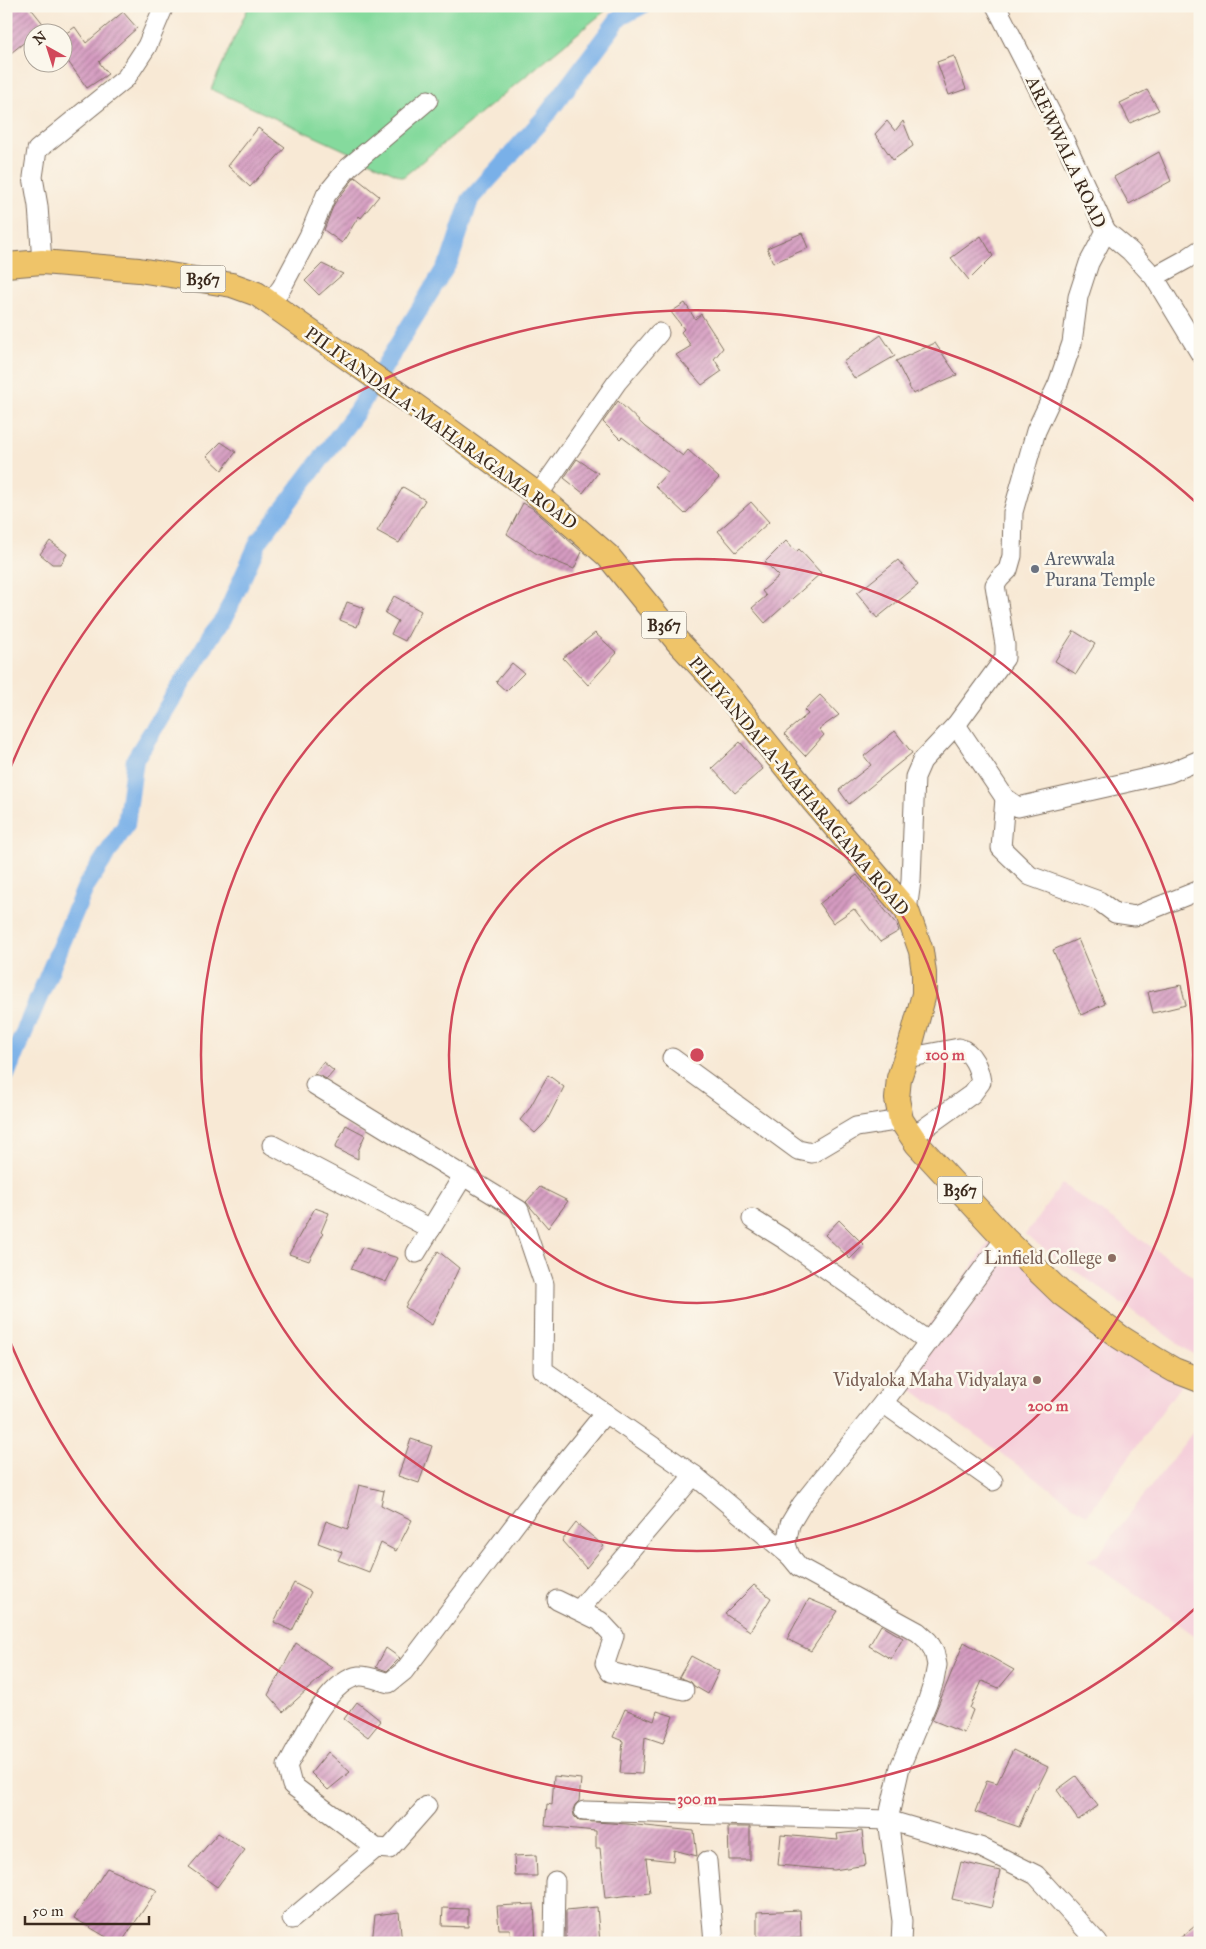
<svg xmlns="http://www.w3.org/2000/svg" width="1206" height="1949" font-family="'IM FELL Great Primer',serif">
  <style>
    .built { fill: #f5cfda }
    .grass { fill: #85da9d; stroke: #60825e }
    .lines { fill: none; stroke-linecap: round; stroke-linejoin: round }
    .canal { stroke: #79b0e8; stroke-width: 18 }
    .building { fill: url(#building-hatch) }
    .minor-casing { stroke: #7d6d5e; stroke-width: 21 }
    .major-casing { stroke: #7d6d5e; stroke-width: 26 }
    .minor { stroke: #fff; stroke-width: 19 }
    .major { stroke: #efc469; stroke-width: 24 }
    .ring { fill: none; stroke: #d1495b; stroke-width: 2.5 }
    .worship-dot { fill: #6b7280; stroke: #fbf7ec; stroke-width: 2 }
    .education-dot { fill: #8d6e63; stroke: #fbf7ec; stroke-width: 2 }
    .labels { text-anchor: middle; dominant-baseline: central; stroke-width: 5; stroke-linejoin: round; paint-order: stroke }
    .shield { fill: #fbf7ec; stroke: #75685c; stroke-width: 1 }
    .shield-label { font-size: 16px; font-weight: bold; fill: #3b2a1e }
    .street-label { font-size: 18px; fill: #3b2a1e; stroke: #fbf7ec }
    .worship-label { font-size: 18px; fill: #5b616d; stroke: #fbf7ec; text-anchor: start }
    .education-label { font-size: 18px; fill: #785e54; stroke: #fbf7ec; text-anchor: end }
    .centre { fill: #d1495b; stroke: #fbf7ec; stroke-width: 2.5 }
    .ring-label { font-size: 15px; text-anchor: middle; font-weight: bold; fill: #d1495b; stroke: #fbf7ec; stroke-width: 5; stroke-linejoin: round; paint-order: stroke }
  </style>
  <defs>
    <pattern id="building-hatch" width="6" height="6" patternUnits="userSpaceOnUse" patternTransform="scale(1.25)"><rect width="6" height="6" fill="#d59bc1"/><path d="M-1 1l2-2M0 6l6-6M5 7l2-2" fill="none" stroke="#ae7f9c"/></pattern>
  </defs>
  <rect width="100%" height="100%" fill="#fbf7ec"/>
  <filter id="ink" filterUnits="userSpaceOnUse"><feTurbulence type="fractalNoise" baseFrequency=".02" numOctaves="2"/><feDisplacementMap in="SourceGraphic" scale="10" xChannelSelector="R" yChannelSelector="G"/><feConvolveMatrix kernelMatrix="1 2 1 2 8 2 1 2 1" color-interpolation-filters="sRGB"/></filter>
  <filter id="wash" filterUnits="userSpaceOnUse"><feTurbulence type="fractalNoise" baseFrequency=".0096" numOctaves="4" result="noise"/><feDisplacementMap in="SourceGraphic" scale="20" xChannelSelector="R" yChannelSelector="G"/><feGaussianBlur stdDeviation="1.12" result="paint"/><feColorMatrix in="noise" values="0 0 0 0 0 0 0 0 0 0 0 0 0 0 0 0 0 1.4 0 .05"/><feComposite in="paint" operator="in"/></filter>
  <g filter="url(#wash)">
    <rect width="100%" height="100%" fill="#f8e9d5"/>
    <!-- built -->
    <g class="built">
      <polygon points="1062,1184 1200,1281 1200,1359 1025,1235"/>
      <polygon points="992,1239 1181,1385 1087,1515 893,1376"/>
      <polygon points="1200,1423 1200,1639 1087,1560 1098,1555"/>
    </g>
    <!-- grass -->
    <polygon class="grass" points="249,6 611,6 403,177 211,89"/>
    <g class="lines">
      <!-- canal -->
      <polyline class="canal" points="6,1075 86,886 126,825 135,759 213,633 224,619 259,541 355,414 450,260 470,200 545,117 620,17 641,6"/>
    </g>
    <g id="blocks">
      <!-- building -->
      <g class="building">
        <polygon points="6,6 29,6 45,26 37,32 32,32 32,36 6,57"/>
        <polygon points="123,12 137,28 99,62 108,74 87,88 62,53 62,36 75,27 86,43"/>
        <polygon points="954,56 966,89 949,95 937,62"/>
        <polygon points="1147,90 1159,110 1130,123 1120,103"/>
        <polygon points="887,121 895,131 903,121 913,146 893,160 875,134"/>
        <polygon points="258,128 285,148 250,187 228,166"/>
        <polygon points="1159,152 1171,181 1129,204 1114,177"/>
        <polygon points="355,177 379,196 361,218 359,216 342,243 324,230 334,204"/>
        <polygon points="802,233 808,248 773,263 767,248"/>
        <polygon points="981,236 993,256 969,280 951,258"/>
        <polygon points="322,264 343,274 319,295 305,281"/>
        <polygon points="685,303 695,319 701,314 723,348 714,359 722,371 702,385 676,355 691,346 681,332 684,329 671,312"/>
        <polygon points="881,335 895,356 855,379 843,362"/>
        <polygon points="935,343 957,375 913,394 896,361"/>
        <polygon points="618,401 645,427 683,456 688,450 719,478 685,514 655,486 668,472 622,437 620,439 603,422"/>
        <polygon points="221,442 236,452 222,470 207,456"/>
        <polygon points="577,459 598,473 583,493 564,478"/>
        <polygon points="403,487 425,500 399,543 377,531"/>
        <polygon points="751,502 769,522 736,552 718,531"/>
        <polygon points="523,503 532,508 582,552 574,569 537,554 507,534"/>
        <polygon points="50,541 67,554 61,564 52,564 40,554"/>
        <polygon points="786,541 796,552 799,549 821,573 765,623 752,608 766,596 762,591 779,576 765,562"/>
        <polygon points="898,560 918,585 877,618 857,593"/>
        <polygon points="394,596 421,611 405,641 391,634 398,621 385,613"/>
        <polygon points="347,602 364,608 357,627 340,620"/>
        <polygon points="1074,631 1095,644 1076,674 1055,661"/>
        <polygon points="595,633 617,653 588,685 563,658"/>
        <polygon points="512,663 524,673 506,691 496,682"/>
        <polygon points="820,695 839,715 819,729 824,735 805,756 784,734 808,714 804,710"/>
        <polygon points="895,731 912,753 849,804 839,790 871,765 864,756"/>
        <polygon points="740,742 763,769 735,793 712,768"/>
        <polygon points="857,875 897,925 899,931 880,942 854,909 833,923 819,904"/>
        <polygon points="1078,939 1105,1004 1081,1015 1053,950"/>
        <polygon points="1181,985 1186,1005 1153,1013 1148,992"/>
        <polygon points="323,1062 334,1071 327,1079 314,1074"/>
        <polygon points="548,1075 564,1087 546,1122 535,1133 520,1120 529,1109"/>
        <polygon points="346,1125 365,1135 358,1151 358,1159 335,1148"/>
        <polygon points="540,1187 568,1201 548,1228 526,1202"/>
        <polygon points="315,1208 329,1213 321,1232 323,1234 309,1261 289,1254"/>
        <polygon points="839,1220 864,1245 850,1259 825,1235"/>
        <polygon points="362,1247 398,1258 386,1282 351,1269"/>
        <polygon points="438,1251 459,1268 432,1325 405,1307"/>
        <polygon points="411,1439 432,1446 419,1483 398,1476"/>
        <polygon points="359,1485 384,1491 381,1505 412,1520 396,1551 381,1543 369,1572 338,1560 342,1552 318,1543 326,1521 348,1529"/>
        <polygon points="576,1523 604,1546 586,1568 562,1541"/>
        <polygon points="294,1583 311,1592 292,1631 274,1622"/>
        <polygon points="754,1585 771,1598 750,1631 725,1614"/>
        <polygon points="809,1599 838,1611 811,1651 787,1639"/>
        <polygon points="881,1625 903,1638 891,1659 869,1646"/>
        <polygon points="964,1642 1014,1670 999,1688 982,1681 970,1708 973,1710 964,1733 932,1720"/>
        <polygon points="296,1643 332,1667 283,1712 268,1695"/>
        <polygon points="386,1648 400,1658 387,1671 376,1667"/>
        <polygon points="691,1656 719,1671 708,1694 694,1686 691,1682 679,1677"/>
        <polygon points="357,1702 381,1721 368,1737 344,1719"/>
        <polygon points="625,1709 654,1721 657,1711 673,1716 663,1743 645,1737 642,1774 620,1773 623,1741 613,1737"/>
        <polygon points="1013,1750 1048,1767 1037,1789 1035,1789 1019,1827 975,1812 987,1780 997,1783"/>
        <polygon points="328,1752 350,1772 328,1790 311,1773"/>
        <polygon points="554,1776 581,1779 579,1801 575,1805 573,1810 574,1816 579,1821 627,1824 694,1831 697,1856 674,1850 673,1861 646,1858 650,1893 605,1898 600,1848 596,1848 596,1831 545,1826 547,1804 552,1805"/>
        <polygon points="1076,1776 1098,1806 1078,1820 1057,1790"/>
        <polygon points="728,1827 750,1827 750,1860 729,1860"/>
        <polygon points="862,1831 866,1865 834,1870 778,1865 781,1835 838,1840 837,1834"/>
        <polygon points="218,1833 245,1850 217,1887 189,1867"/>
        <polygon points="536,1855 537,1876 515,1876 514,1856"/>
        <polygon points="961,1862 1000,1871 991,1908 952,1899"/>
        <polygon points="107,1868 157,1890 121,1943 108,1938 74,1918"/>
        <polygon points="534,1904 536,1943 511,1943 510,1929 499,1929 497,1906"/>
        <polygon points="597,1907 600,1943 566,1943 566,1910"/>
        <polygon points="443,1908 468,1909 468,1927 442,1926"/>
        <polygon points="800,1910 801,1938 757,1940 757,1912"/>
        <polygon points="399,1912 402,1943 372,1943 375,1915"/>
        <polygon points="1200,1922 1200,1943 1174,1943"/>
      </g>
    </g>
  </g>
  <g filter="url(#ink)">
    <use href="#blocks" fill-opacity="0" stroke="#7d6d5e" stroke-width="1"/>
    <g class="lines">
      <defs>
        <g id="minor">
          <polyline points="1106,231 1130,251 1154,277 1200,353"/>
          <polyline points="42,262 38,206 33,177 37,150 126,78 147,46 164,6"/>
          <polyline points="1154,277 1185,260 1200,250"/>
          <polyline points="270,303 282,287 309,236 326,195 348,168 428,100"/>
          <polyline points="538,495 617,382 659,333"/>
          <polyline points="956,725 1005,798 1018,807 1169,773 1200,760"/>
          <polyline points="1005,798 1001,848 1030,876 1099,901 1115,913 1135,916 1200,890"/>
          <polyline points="907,911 911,881 915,777 922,761 956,725 1005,658 1005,645 995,585 1000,578 1008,570 1012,556 1013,512 1036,431 1058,384 1072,343 1078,297 1089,263 1106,231 1059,129 996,6"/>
          <polyline points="672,1058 798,1150 812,1153 856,1127 901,1120"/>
          <path d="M906,1058L959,1048C973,1052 979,1069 981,1082L972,1094L912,1137"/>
          <polyline points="315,1085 519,1210 544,1284 543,1370 694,1475 790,1556"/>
          <polyline points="272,1145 431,1229"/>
          <polyline points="752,1219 784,1239 928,1341"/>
          <polyline points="416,1253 463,1176"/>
          <polyline points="883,1403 993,1481"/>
          <polyline points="557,1600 600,1621 614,1636 605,1663 610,1672 684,1690"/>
          <polyline points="579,1610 694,1475"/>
          <path d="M427,1806L389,1849L376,1848L292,1785L287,1766C301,1742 328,1680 359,1676C367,1675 381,1681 389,1683L404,1671L526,1510L605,1413"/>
          <polyline points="584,1811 888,1820 980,1847 1036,1875 1098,1943"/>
          <polyline points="707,1861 714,1943"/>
          <polyline points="292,1919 376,1848"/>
          <polyline points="554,1943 555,1881"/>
          <polyline points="901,1943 902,1921 888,1820 900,1767 927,1703 934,1681 937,1665 934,1651 928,1641 918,1632 799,1567 790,1556 786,1544 790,1524 802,1504 883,1403 1005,1239"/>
        </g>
        <polyline id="major" points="6,265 42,262 139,270 232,285 257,294 434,419 538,495 608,556 678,642 727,694 814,802 907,911 921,951 924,973 924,994 911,1043 899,1078 897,1099 901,1120 917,1144 1005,1239 1062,1294 1120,1337 1155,1359 1174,1370 1200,1380"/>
      </defs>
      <!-- minor casing -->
      <use href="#minor" class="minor-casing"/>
      <!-- major casing -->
      <use href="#major" class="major-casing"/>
      <!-- minor -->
      <use href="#minor" class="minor"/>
      <!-- major -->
      <use href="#major" class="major"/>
    </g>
  </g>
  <!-- distance rings -->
  <g class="ring">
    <circle cx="697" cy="1055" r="248"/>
    <circle cx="697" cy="1055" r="496"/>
    <path d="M1200 1604A744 744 0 0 1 7 1334M7 776A744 744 0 0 1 1200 506"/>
  </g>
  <!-- markers -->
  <circle class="worship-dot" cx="1035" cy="569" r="5"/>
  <g class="education-dot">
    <circle cx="1112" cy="1258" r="5"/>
    <circle cx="1037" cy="1380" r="5"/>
  </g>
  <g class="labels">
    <!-- shield labels -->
    <g class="shield">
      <rect x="180.5" y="265.5" width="45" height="27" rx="4"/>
      <rect x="641.5" y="611.5" width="45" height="27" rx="4"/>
      <rect x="937.5" y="1176.5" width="45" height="27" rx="4"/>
    </g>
    <g class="shield-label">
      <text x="203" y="279">B367</text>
      <text x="664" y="625">B367</text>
      <text x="960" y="1190">B367</text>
    </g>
    <!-- street labels -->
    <g class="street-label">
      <text transform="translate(1066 152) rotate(65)">AREWWALA ROAD</text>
      <text transform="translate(441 428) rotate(36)">PILIYANDALA-MAHARAGAMA ROAD</text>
      <text transform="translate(799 786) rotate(50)">PILIYANDALA-MAHARAGAMA ROAD</text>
    </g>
    <!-- worship labels -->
    <g class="worship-label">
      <text x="1045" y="559">Arewwala<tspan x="1045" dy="21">Purana Temple</tspan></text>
    </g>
    <!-- education labels -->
    <g class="education-label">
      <text x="1102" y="1258">Linfield College</text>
      <text x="1027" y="1380">Vidyaloka Maha Vidyalaya</text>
    </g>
  </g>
  <circle cx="697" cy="1055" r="8" class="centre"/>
  <g class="ring-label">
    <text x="945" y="1060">100 m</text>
    <text x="1048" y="1411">200 m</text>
    <text x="697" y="1804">300 m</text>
  </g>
  <!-- margin -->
  <rect width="1206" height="1949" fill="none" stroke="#fbf7ec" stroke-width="25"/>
  <!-- north arrow -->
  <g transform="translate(48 48) rotate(321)"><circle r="24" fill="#fbf7ec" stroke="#aea59a"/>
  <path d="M0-4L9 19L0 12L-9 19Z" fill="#d1495b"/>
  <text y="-8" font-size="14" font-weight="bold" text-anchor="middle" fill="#3b2a1e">N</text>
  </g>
  <!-- scale -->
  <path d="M25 1916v8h124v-8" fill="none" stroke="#3b2a1e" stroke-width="2.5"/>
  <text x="32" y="1916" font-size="15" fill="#3b2a1e" stroke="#fbf7ec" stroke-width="4" paint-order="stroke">50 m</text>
</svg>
